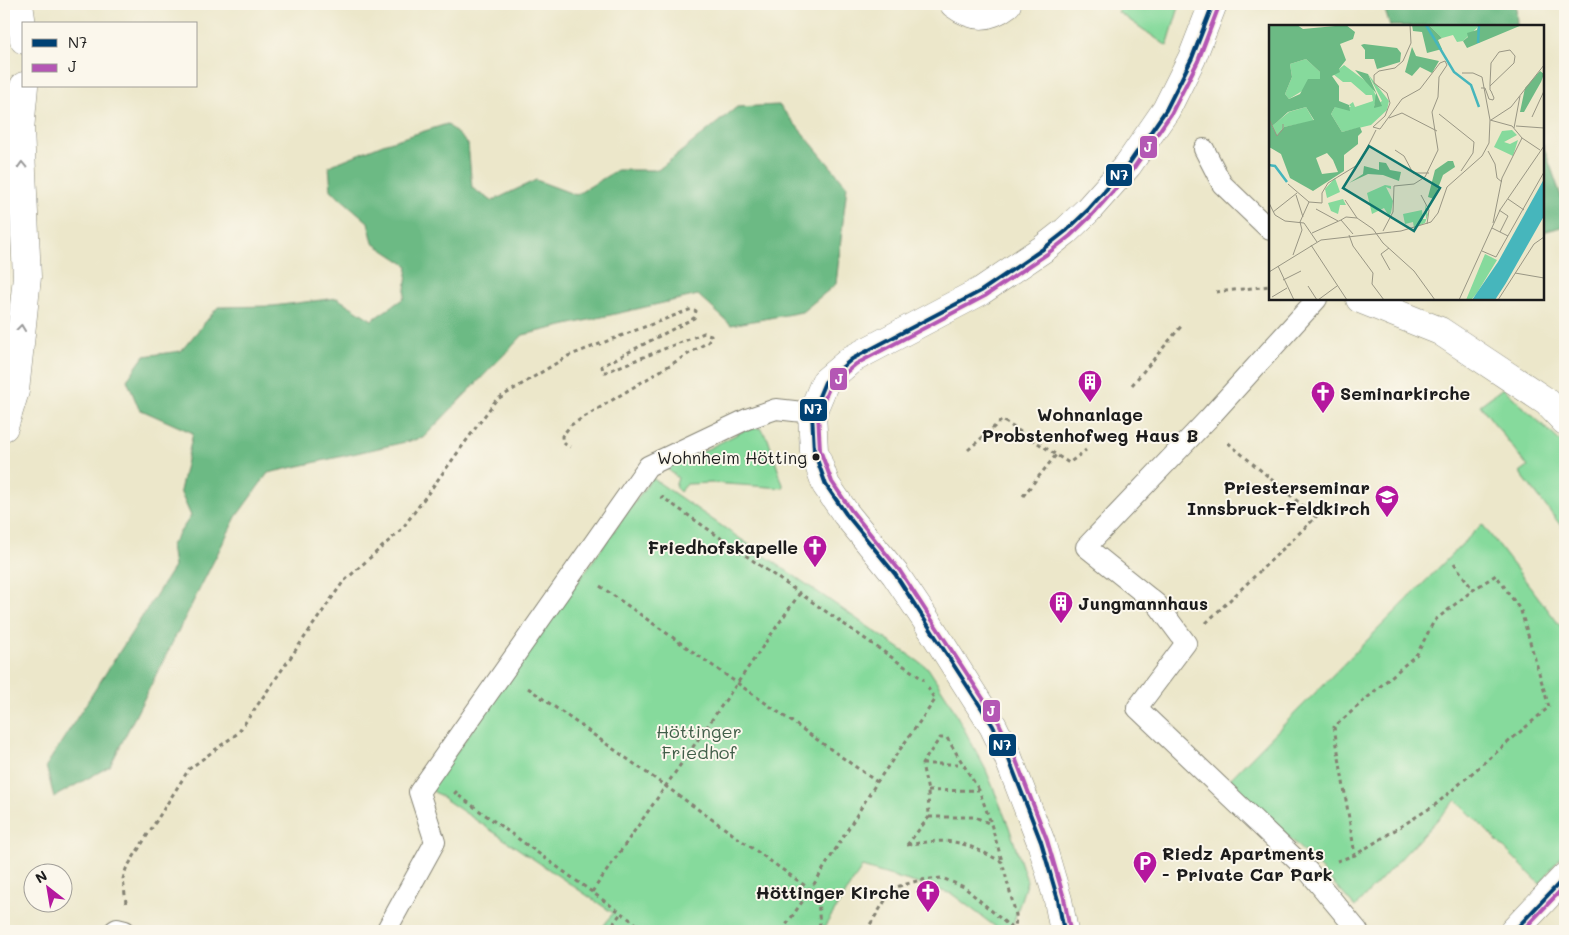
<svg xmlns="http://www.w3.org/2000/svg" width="1569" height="935" font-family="Mali,sans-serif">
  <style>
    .green { fill: #86da9c; stroke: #517b5c }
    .forest { fill: #6cba84; stroke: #446b50 }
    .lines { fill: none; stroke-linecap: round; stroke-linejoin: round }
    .service-casing { stroke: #848273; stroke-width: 22 }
    .minor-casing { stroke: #848273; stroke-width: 29 }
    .tertiary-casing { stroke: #848273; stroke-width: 29 }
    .path { stroke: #848273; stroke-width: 3; stroke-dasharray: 4 4; stroke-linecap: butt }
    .service { stroke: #fff; stroke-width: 20 }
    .minor { stroke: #fff; stroke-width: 28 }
    .tertiary { stroke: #fff; stroke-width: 28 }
    .bus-1-casing { stroke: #fbf7ec; stroke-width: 8 }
    .bus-2-casing { stroke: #fbf7ec; stroke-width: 8 }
    .bus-1 { stroke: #004173; stroke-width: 4 }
    .bus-2 { stroke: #b457b4; stroke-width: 4 }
    .oneway { stroke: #999 }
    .bus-dot { fill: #1c1c1c; stroke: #fbf7ec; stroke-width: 2 }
    .labels { text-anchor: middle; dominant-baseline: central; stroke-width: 4; stroke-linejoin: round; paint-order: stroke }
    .bus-label { font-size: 17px; fill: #1c1c1c; stroke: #fbf7ec; text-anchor: end }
    .poi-label { font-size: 18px; font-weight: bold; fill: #1c1c1c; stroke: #fbf7ec; text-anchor: start }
    .park-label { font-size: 18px; fill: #415e49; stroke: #fbf7ec }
    .inset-river { fill: none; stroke: #46b6bc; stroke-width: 2.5 }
    .inset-road { fill: none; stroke: #999684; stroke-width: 1 }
    .view { fill: #0f766e; fill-opacity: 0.15; stroke: #0f766e; stroke-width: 2.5 }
    .inset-edge { fill: none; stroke: #1c1c1c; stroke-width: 2.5 }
    .line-badge { stroke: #fbf7ec; stroke-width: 2 }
    .badge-label { font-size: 14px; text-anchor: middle; font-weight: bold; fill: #fff }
  </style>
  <rect width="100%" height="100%" fill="#fbf7ec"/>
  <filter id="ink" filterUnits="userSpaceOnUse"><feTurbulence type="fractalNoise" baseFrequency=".02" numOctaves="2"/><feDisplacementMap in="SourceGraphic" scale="10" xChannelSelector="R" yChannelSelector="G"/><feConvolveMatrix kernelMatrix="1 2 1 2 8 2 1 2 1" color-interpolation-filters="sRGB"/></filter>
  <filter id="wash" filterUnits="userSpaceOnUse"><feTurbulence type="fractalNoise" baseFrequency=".0096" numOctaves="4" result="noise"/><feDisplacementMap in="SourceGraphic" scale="20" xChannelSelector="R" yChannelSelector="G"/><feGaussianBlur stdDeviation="1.12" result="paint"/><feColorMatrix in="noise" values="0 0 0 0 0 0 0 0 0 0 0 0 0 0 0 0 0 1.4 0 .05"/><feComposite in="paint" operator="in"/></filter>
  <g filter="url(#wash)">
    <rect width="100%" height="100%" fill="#ece7ca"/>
    <!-- green -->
    <g class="green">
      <polygon points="1123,4 1180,4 1167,46 1118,12"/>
      <polygon points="1503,388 1565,446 1565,531 1520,473 1528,467 1480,405"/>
      <polygon points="760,428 768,439 784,488 712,483 687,484 680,492 675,487 678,478 664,466 690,458 747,429"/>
      <polygon points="652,478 928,668 948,699 986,770 1009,827 1027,881 1011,931 1001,931 952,894 862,867 822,931 600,931 613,913 430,789"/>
      <polygon points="1482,524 1565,632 1565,851 1540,884 1456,800 1355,907 1319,867 1230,779"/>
    </g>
    <!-- forest -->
    <g class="forest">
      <polygon points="1383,4 1516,4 1517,26 1390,26"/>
      <polygon points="779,105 847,186 836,284 802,312 731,325 698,295 523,335 423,438 268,473 236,517 110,766 54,797 46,766 174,567 171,545 191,516 180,491 193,433 139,409 127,380 144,356 181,351 218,307 273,306 337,298 372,320 404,298 408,266 373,243 368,222 331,190 329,166 383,144 447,124 468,144 472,188 492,201 536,180 576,195 617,170 658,170 737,107"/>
      <polygon points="1543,145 1565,207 1565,226 1543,232"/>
    </g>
  </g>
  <g filter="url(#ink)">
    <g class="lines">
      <defs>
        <g id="service">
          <polyline points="1204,149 1222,184 1270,230"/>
          <polyline points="1317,299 1209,418 1086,547 1157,604 1186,643 1137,708 1308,871 1358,931"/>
          <polyline points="114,931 117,929 125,931"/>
          <polyline points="386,931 435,842 419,792 648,466 747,419 776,409 812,413"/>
        </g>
        <g id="minor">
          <polyline points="19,4 24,40"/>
          <path d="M954,4C973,18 988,19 1007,4"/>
          <polyline points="1360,299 1440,331 1547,402 1565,421"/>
          <polyline points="4,427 15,391 27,277 20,130 24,86"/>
        </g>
        <g id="tertiary">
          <polyline points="1064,931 1058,900 1041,842 1008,757 993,726 926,620 895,574 846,514 826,485 814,451 812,413 825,382 852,359 981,291 1043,249 1066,231 1088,210 1128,165 1166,110 1192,58 1213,4"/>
          <polyline points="1514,931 1565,877"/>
        </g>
      </defs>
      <!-- service casing -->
      <use href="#service" class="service-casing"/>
      <!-- minor casing -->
      <use href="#minor" class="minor-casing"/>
      <!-- tertiary casing -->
      <use href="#tertiary" class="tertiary-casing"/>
      <!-- path -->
      <g class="path">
        <polyline points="1216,292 1270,286"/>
        <polyline points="1132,385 1183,324"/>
        <polyline points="968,450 1002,420 1069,463 1086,450"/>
        <polyline points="1023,496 1056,455"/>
        <polyline points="661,499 662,497 672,504 924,680"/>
        <polyline points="1454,563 1473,590"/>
        <polyline points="600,586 877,782"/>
        <polyline points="1206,623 1316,517 1226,441"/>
        <polyline points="528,688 818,895 820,931"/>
        <polyline points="922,764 962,764"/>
        <polyline points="457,791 455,793 646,931"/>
        <polyline points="928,791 979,790 991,823"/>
        <polyline points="929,817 975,817 991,824 1002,861"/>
        <polyline points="907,845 929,817 928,791 922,764 940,738 947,738 979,790"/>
        <path d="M907,845C952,837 963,841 1002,862L1016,915L1015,931"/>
        <polyline points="1337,861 1355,855 1435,805 1549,707 1521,611 1496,575 1473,590 1434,621 1417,654 1334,727 1355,855"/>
        <polyline points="592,892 800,593"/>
        <path d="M126,903L123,879L126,869L189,769L238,733L343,582L402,529L496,400L568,356L689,310L693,309L696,311L694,318L602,366L603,372H606L704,333L711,335V339L708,342L571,425L562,436C562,443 565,445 571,447"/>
        <polyline points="608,931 621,913"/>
        <polyline points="782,931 811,889 877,782 935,700 928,688"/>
        <polyline points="866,931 893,888 920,880 942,878 964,887 1015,931"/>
      </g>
      <!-- service -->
      <use href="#service" class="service"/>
      <!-- minor -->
      <use href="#minor" class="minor"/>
      <!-- tertiary -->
      <use href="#tertiary" class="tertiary"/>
      <defs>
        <g id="bus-1">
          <polyline points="1064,931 1058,900 1041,842 1008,757 993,726 895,574 846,514 826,485 814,451 812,413 825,382 852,359 981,291 1043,249 1066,231 1088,210 1128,165 1166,110 1192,58 1213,4"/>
          <polyline points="1514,931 1565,877"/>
        </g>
        <g id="bus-2">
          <polyline points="1070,930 1064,898 1047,840 1014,755 999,723 900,571 851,510 832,482 820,450 818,414 830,386 856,364 985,296 1047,254 1070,236 1092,215 1133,169 1171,114 1198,61 1219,6"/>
          <polyline points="1522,931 1565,886"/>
        </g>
      </defs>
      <!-- bus-1 casing -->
      <use href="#bus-1" class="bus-1-casing"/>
      <!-- bus-2 casing -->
      <use href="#bus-2" class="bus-2-casing"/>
      <!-- bus-1 -->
      <use href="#bus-1" class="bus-1"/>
      <!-- bus-2 -->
      <use href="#bus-2" class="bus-2"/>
    </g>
    <!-- one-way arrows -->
    <defs><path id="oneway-chevron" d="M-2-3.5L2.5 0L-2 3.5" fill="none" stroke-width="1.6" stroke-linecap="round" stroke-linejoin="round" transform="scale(1.25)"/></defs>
    <g class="oneway">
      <use href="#oneway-chevron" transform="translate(22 165) rotate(-92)"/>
      <use href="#oneway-chevron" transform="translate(21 328) rotate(-84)"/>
    </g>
  </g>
  <!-- icons -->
  <defs>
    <symbol id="building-pin" viewBox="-11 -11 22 30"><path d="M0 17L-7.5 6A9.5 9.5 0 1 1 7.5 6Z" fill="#b5179e" stroke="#fbf7ec"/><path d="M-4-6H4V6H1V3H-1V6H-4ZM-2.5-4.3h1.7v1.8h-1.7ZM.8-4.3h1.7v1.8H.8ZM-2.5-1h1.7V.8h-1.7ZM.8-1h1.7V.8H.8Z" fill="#fff"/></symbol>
    <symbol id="church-pin" viewBox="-11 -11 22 30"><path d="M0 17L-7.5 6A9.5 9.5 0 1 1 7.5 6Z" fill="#b5179e" stroke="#fbf7ec"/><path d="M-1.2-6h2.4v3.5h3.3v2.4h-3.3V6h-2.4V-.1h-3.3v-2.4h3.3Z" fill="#fff"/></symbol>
    <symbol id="school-pin" viewBox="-11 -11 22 30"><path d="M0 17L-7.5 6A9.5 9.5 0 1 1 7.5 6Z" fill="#b5179e" stroke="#fbf7ec"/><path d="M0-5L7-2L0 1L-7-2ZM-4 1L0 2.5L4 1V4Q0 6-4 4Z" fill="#fff"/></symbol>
    <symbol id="parking-pin" viewBox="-11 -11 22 30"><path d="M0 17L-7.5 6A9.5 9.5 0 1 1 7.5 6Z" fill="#b5179e" stroke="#fbf7ec"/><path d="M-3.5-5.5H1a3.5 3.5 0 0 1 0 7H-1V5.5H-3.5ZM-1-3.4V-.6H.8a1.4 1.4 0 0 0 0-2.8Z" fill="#fff"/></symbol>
  </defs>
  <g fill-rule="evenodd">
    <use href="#building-pin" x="1076" y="368" width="28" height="38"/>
    <use href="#church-pin" x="1309" y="379" width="28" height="38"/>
    <use href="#school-pin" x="1373" y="483" width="28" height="38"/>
    <use href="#church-pin" x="801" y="533" width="28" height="38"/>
    <use href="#building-pin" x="1047" y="589" width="28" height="38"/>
    <use href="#parking-pin" x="1131" y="849" width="28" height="38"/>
    <use href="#church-pin" x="914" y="878" width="28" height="38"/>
  </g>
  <!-- markers -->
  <circle class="bus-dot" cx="816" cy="457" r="4.5"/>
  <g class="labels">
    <!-- bus labels -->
    <g class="bus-label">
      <text x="807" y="457">Wohnheim Hötting</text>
    </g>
    <!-- poi labels -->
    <g class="poi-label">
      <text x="1340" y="393">Seminarkirche</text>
      <text x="1090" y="414" text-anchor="middle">Wohnanlage<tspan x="1090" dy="21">Probstenhofweg Haus B</tspan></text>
      <text x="1370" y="487" text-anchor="end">Priesterseminar<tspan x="1370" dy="21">Innsbruck-Feldkirch</tspan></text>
      <text x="798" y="547" text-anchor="end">Friedhofskapelle</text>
      <text x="1078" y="603">Jungmannhaus</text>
      <text x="1162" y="853">Riedz Apartments<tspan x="1162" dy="21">- Private Car Park</tspan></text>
      <text x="910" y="892" text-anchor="end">Höttinger Kirche</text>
    </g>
    <!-- park labels -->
    <g class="park-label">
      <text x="699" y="731">Höttinger<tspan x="699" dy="21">Friedhof</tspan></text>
    </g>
  </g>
  <!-- overview -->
  <g transform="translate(1269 25)">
    <rect width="275" height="275" fill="#ece7ca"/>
    <path d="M160,0H210V1L194,16L188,17L184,10L173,13ZM37,34L51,47V55L20,74L16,69L23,52L21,39ZM75,40L102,60L108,73L105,81L113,76L99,49L120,76L118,85L102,100L73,107L62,89L66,82H82L80,80L84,77L86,82L104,76L103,70H97L82,57H74L64,49ZM37,82L45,96L15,102L8,110L3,101L20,87ZM243,105L248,110L235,117L241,119L249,115L244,131L225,122L233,106ZM66,153L71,167L58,173L56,164ZM116,160L122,161V164L117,162L124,176L122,188L120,191L115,183L103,189L98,168ZM74,174L77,180H71L69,189L62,186L59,178ZM156,179L159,190L156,198L145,203L144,197L136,199L134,189L153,185L154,194H157ZM216,229L228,235L208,268L202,275H197Z" fill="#86da9c"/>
    <path d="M0,0H28L34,4L77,0L86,7L84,14L71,19L77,35L70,44L71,47L63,51L70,61V76L80,80L81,86L66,82L62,89L73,107L91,102L93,107L89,111V119L75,130V146L44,166L21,153L12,129L0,122ZM37,34L51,47V54H39L31,69L20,74L16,69L23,52L21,39ZM37,82L45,95L15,102L8,110L3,101L8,97L19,87ZM58,128L64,135L69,147L53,149L47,133ZM143,0H160L173,13L169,15L173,24L158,28L153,7L144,6ZM210,0H253L198,23L194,16L199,12L198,8L208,5ZM95,19L128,23L132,28L131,37L108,44L105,34H96V25L92,20ZM143,22L147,31L170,36L163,48L151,42L143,51L136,47ZM86,45L99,49L113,81L105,83L107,68ZM271,46L275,49L272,57L255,87H251L256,63ZM179,136H184L186,142L174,150L165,174L159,172L166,145ZM110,137L117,138L121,145L132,147L130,156L114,150L99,149L80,158L94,149L95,141L110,145Z" fill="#6cba84" fill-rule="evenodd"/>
    <path d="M275,154V191L237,258L226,275H203L229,237Z" fill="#46b6bc"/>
    <path class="inset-river" d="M157,0L185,47L202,60L210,82M209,18L210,0M0,140L6,141L18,157"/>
    <path class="inset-road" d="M212,63H216L220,74L224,75L225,73L222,66L221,65V59L222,38L230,27L241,25L246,31L245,38L221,61M170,89L205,117L204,128L192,146M263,92L275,66M120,93L133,88L168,106M0,94L8,111L14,104V99M221,95L243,101L253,113L271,125M222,95L242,82L275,40M247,101L275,103M245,103L251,71M126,125L135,131L144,148H160M219,126L226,139L228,153L233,157M19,159L40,177M27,170L34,192M152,170L160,185L158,199M239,174L255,185M76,175L88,193L104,204L114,218L145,246L166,275M40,177L53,178V168L59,158L90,139L107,105M0,178L6,190L16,196L35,198L48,217M47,184L69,196M230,185L239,191L231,207M4,187L28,168M72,195L77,192L88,193M224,198L233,153L253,113M223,203L239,211M114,206L124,187L125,161L145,159L156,152L169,125L163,87L169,72L170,52L178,40L176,36L171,38L151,64L133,74L111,104L104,102L116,91L121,78L118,68L105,58V50L110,46L126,43L134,36L142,18L141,0M43,208L72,195L84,209M80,210L84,221L104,248L103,259L115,275M42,220L78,275M120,223L112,229L121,245M213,226L227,232L275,147M24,230L33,205L31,197L40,177M9,241L25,275M0,247L52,215L132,206L162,197L169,188L178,162L213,131L220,118L221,95L213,52L204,48H193M246,248L275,253M14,255L32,246M39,261L48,275M3,272L18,263M49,275L68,261M190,275L231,185L275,121M229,275L265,219L275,212"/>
    <path class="view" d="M100,121L171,163L145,206L74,163Z"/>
    <rect width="275" height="275" class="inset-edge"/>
  </g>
  <g class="line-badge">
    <rect x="1139" y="135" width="19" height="24" rx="5" fill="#b457b4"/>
    <rect x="1105" y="163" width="28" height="24" rx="5" fill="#004173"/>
    <rect x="829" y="367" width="19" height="24" rx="5" fill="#b457b4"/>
    <rect x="799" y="398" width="29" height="24" rx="5" fill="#004173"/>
    <rect x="982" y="699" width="19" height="24" rx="5" fill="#b457b4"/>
    <rect x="988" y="733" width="29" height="24" rx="5" fill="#004173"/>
  </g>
  <g class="badge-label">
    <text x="1148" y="152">J</text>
    <text x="1119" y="180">N7</text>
    <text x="839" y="384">J</text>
    <text x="813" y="414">N7</text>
    <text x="991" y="716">J</text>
    <text x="1002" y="750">N7</text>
  </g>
  <!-- margin -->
  <rect width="1569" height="935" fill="none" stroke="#fbf7ec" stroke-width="20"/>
  <!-- legend -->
  <rect x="22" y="22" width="175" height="65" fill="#fbf7ec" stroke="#a29f99"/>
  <rect x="32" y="39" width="25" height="8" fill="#004173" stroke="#a29f99"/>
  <text x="68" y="48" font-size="15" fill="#1c1c1c">N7</text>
  <rect x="32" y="64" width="25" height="8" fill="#b457b4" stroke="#a29f99"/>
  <text x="68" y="72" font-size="15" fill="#1c1c1c">J</text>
  <!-- north arrow -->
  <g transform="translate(48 888) rotate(329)"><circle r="24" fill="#fbf7ec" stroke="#a29f99"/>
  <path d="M0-4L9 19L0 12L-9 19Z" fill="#b5179e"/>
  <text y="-8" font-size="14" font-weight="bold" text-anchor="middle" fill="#1c1c1c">N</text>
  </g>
</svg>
